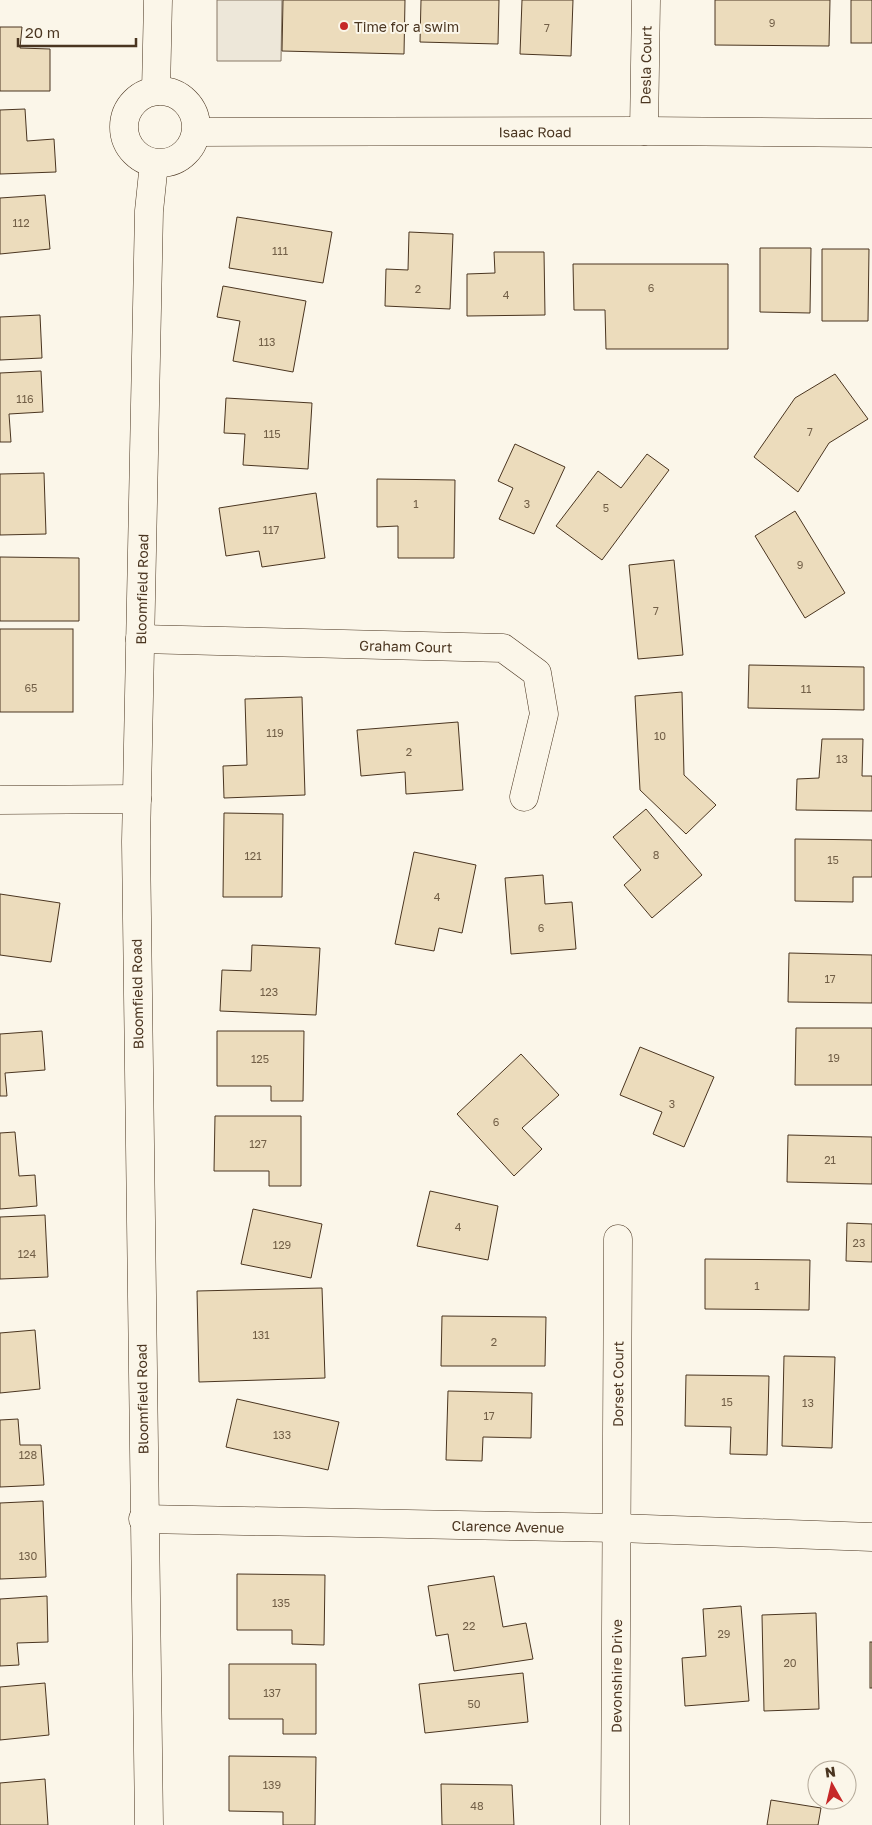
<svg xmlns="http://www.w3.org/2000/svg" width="872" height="1825" font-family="'Golos Text',sans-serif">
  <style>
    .parking { fill: #ede7d9; stroke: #887966 }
    .building { fill: #ecdcbc; stroke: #4a3520 }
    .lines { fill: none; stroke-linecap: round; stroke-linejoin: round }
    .street-casing { stroke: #4a3520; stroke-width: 29 }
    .secondary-casing { stroke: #4a3520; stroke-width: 29 }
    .street { stroke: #fbf6e9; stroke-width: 28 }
    .secondary { stroke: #fbf6e9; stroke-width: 28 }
    .poi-dot { fill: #c62828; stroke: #fbf6e9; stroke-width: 2 }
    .labels { text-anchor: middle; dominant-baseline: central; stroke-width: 4; stroke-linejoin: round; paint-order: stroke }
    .number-label { font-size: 11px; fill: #725f47 }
    .poi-label { font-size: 14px; fill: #4a3520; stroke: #fbf6e9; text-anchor: start }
    .street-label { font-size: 14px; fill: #4a3520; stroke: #fbf6e9 }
  </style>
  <rect width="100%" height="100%" fill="#fbf6e9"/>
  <!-- parking -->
  <polygon class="parking" points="217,0 282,0 281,61 217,61"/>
  <!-- building -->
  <g class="building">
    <polygon points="283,0 405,0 404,54 282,51"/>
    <polygon points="421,0 499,0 498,44 420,42"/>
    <polygon points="522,0 573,0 571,56 520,54"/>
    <polygon points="715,0 830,0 829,46 715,45"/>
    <rect x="851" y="0" width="21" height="43"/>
    <polygon points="0,27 22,27 20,48 50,49 50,91 0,91"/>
    <polygon points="25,109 27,141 54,139 56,172 0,174 0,110"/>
    <polygon points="45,195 50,249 0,254 0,198"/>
    <polygon points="237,217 332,232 323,283 229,268"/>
    <polygon points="409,232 453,234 450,309 385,306 386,269 408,270"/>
    <polygon points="760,248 811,248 810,313 760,312"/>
    <polygon points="822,249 869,249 868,321 822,321"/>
    <polygon points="494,252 544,252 545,315 467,316 467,274 495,273"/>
    <polygon points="573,264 728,264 728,349 606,349 605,310 574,310"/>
    <polygon points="223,286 306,301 293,372 233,361 240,321 217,317"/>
    <polygon points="40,315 42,358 0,360 0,317"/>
    <polygon points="41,371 43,412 9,414 11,442 0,442 0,373"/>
    <polygon points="835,374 868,419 829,443 798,492 754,457 795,398"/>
    <polygon points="226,398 312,403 308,469 243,465 245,434 224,433"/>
    <polygon points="515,444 565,467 534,534 499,519 513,488 498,481"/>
    <polygon points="647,454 669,470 602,560 556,526 598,471 621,488"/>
    <polygon points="44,473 46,534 0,535 0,474"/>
    <polygon points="377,479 455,480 454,558 398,558 398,526 377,527"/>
    <polygon points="316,493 325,558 262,567 259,551 226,556 219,508"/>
    <polygon points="795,511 845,593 805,618 755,536"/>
    <polygon points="0,557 79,558 79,621 0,621"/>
    <polygon points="674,560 683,655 638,659 629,565"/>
    <rect x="0" y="629" width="73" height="83"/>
    <polygon points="749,665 864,667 864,710 748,708"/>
    <polygon points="682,692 684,775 716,805 686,834 640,790 635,696"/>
    <polygon points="302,697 305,795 224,798 223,766 247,765 245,699"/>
    <polygon points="458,722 463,790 406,794 405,772 361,776 357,730"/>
    <polygon points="822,739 863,739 862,776 872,776 872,811 796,810 797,779 819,778"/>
    <polygon points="646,809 702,875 652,918 624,885 641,870 613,837"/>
    <polygon points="224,813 283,814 282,897 223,897"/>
    <polygon points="795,839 872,840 872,877 853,877 853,902 795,901"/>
    <polygon points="414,852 476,865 462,933 439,928 434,951 395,944"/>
    <polygon points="543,875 545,904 572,902 576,949 511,954 505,878"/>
    <polygon points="0,894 60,903 51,962 0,955"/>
    <polygon points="252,945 320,948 316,1015 220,1011 222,970 251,971"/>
    <polygon points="789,953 872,955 872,1003 788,1002"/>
    <polygon points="796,1028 872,1028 872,1085 795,1085"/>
    <polygon points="42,1031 45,1070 5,1073 7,1096 0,1096 0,1034"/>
    <polygon points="217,1031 304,1031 303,1101 271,1101 271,1086 217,1086"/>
    <polygon points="640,1047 714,1077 684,1147 653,1134 662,1112 620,1095"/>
    <polygon points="521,1054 559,1095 522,1128 542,1149 514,1176 457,1114"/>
    <polygon points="215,1116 301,1116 301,1186 269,1186 269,1171 214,1171"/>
    <polygon points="15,1132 19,1176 35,1175 37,1206 0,1209 0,1133"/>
    <polygon points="788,1135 872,1137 872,1184 787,1182"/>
    <polygon points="430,1191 498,1206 488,1260 417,1246"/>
    <polygon points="253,1209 322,1224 311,1278 241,1264"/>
    <polygon points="45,1215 48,1277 0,1279 0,1217"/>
    <polygon points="847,1223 872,1224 872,1262 846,1261"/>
    <polygon points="705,1259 810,1260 809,1310 705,1309"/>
    <polygon points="322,1288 325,1378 199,1382 197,1291"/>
    <polygon points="442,1316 546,1317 545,1366 441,1366"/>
    <polygon points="35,1330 40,1389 0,1393 0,1333"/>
    <polygon points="784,1356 835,1357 832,1448 782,1446"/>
    <polygon points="686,1375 769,1376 767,1455 730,1454 731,1427 685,1426"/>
    <polygon points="448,1391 532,1393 531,1438 483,1437 482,1461 446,1460"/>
    <polygon points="237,1399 339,1422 328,1470 226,1447"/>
    <polygon points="18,1419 20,1445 41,1445 44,1485 0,1487 0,1420"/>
    <polygon points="43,1501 46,1577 0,1579 0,1503"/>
    <polygon points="237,1574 325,1575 324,1645 292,1644 292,1630 237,1630"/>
    <polygon points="494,1576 503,1627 526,1623 533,1659 454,1671 448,1634 436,1636 428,1586"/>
    <polygon points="47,1596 48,1642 17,1643 19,1665 0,1666 0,1599"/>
    <polygon points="741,1606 749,1701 685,1706 682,1658 706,1656 703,1609"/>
    <polygon points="816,1613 819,1709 764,1711 762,1615"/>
    <rect x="870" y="1642" width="2" height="46"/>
    <polygon points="229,1664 316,1664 316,1734 283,1734 283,1719 229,1719"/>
    <polygon points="523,1673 528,1722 425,1733 419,1684"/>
    <polygon points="45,1683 49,1735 0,1740 0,1687"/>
    <polygon points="229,1756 316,1757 315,1825 283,1825 283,1812 229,1811"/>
    <polygon points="45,1779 48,1825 0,1825 0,1783"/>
    <polygon points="441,1784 512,1785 514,1825 442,1825"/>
    <polygon points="771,1800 821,1808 818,1825 767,1825"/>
  </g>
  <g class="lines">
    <defs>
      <g id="street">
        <path id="s1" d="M644,131L646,0"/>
        <path id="s2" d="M140,639L503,648L537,673L544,714L524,797"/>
        <polyline points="0,800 137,799"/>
        <path id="s3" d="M143,1519L618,1528L872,1537"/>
        <path id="s4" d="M615,1825L618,1239"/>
      </g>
      <g id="secondary">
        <circle cx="160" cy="127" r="36"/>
        <polyline points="156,91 158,0"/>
        <path id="s5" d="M197,132L644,131L872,133"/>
        <path id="s6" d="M149,1825L136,842L149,211L154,163"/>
      </g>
    </defs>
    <!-- street casing -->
    <use href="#street" class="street-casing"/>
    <!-- secondary casing -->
    <use href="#secondary" class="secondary-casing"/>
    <!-- street -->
    <use href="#street" class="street"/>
    <!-- secondary -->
    <use href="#secondary" class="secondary"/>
  </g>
  <!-- markers -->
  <circle class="poi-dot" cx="344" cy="26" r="5"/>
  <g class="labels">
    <!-- number labels -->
    <g class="number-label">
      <text x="772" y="22">9</text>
      <text x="547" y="27">7</text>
      <text x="21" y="222">112</text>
      <text x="280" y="250">111</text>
      <text x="651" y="287">6</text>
      <text x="418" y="288">2</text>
      <text x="506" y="294">4</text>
      <text x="267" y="341">113</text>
      <text x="25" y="398">116</text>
      <text x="810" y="431">7</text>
      <text x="272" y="433">115</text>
      <text x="416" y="503">1</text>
      <text x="527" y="503">3</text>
      <text x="606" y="507">5</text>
      <text x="271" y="529">117</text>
      <text x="800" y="564">9</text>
      <text x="656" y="610">7</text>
      <text x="31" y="687">65</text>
      <text x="806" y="688">11</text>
      <text x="275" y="732">119</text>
      <text x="660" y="735">10</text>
      <text x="409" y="751">2</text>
      <text x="842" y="758">13</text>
      <text x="656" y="854">8</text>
      <text x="253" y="855">121</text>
      <text x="833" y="859">15</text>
      <text x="437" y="896">4</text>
      <text x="541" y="927">6</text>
      <text x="830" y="978">17</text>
      <text x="269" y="991">123</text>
      <text x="834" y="1057">19</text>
      <text x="260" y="1058">125</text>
      <text x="672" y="1103">3</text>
      <text x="496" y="1121">6</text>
      <text x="258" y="1143">127</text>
      <text x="830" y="1159">21</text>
      <text x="458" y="1226">4</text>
      <text x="859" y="1242">23</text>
      <text x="282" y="1244">129</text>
      <text x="27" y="1253">124</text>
      <text x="757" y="1285">1</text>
      <text x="261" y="1334">131</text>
      <text x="494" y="1341">2</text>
      <text x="727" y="1401">15</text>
      <text x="808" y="1402">13</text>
      <text x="489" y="1415">17</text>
      <text x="282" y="1434">133</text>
      <text x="28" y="1454">128</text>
      <text x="28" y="1555">130</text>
      <text x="281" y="1602">135</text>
      <text x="469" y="1625">22</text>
      <text x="724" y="1633">29</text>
      <text x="790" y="1662">20</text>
      <text x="272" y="1692">137</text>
      <text x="474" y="1703">50</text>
      <text x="272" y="1784">139</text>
      <text x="477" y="1805">48</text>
    </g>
    <!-- poi labels -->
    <g class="poi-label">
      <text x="354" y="26">Time for a swim</text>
    </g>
    <!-- street labels -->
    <g class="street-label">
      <text stroke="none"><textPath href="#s1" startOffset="66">Desla Court</textPath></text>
      <text stroke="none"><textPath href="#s5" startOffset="338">Isaac Road</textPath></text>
      <text stroke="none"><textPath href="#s6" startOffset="1236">Bloomfield Road</textPath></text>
      <text stroke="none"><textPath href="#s2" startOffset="266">Graham Court</textPath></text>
      <text transform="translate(137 994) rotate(-91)">Bloomfield Road</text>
      <text stroke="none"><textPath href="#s4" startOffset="441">Dorset Court</textPath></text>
      <text transform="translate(142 1399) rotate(-91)">Bloomfield Road</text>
      <text stroke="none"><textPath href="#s3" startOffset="365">Clarence Avenue</textPath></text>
      <text stroke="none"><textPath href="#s4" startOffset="149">Devonshire Drive</textPath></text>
    </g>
  </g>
  <!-- north arrow -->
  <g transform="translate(832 1785) rotate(352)"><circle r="24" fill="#fbf6e9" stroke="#b4a999"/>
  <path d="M0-4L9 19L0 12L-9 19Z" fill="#c62828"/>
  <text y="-8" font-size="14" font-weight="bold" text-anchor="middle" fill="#4a3520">N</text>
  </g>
  <!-- scale -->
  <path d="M18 38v8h118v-8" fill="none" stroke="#4a3520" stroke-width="2.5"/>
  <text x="25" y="38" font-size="15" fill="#4a3520" stroke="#fbf6e9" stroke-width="4" paint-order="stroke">20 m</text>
</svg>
